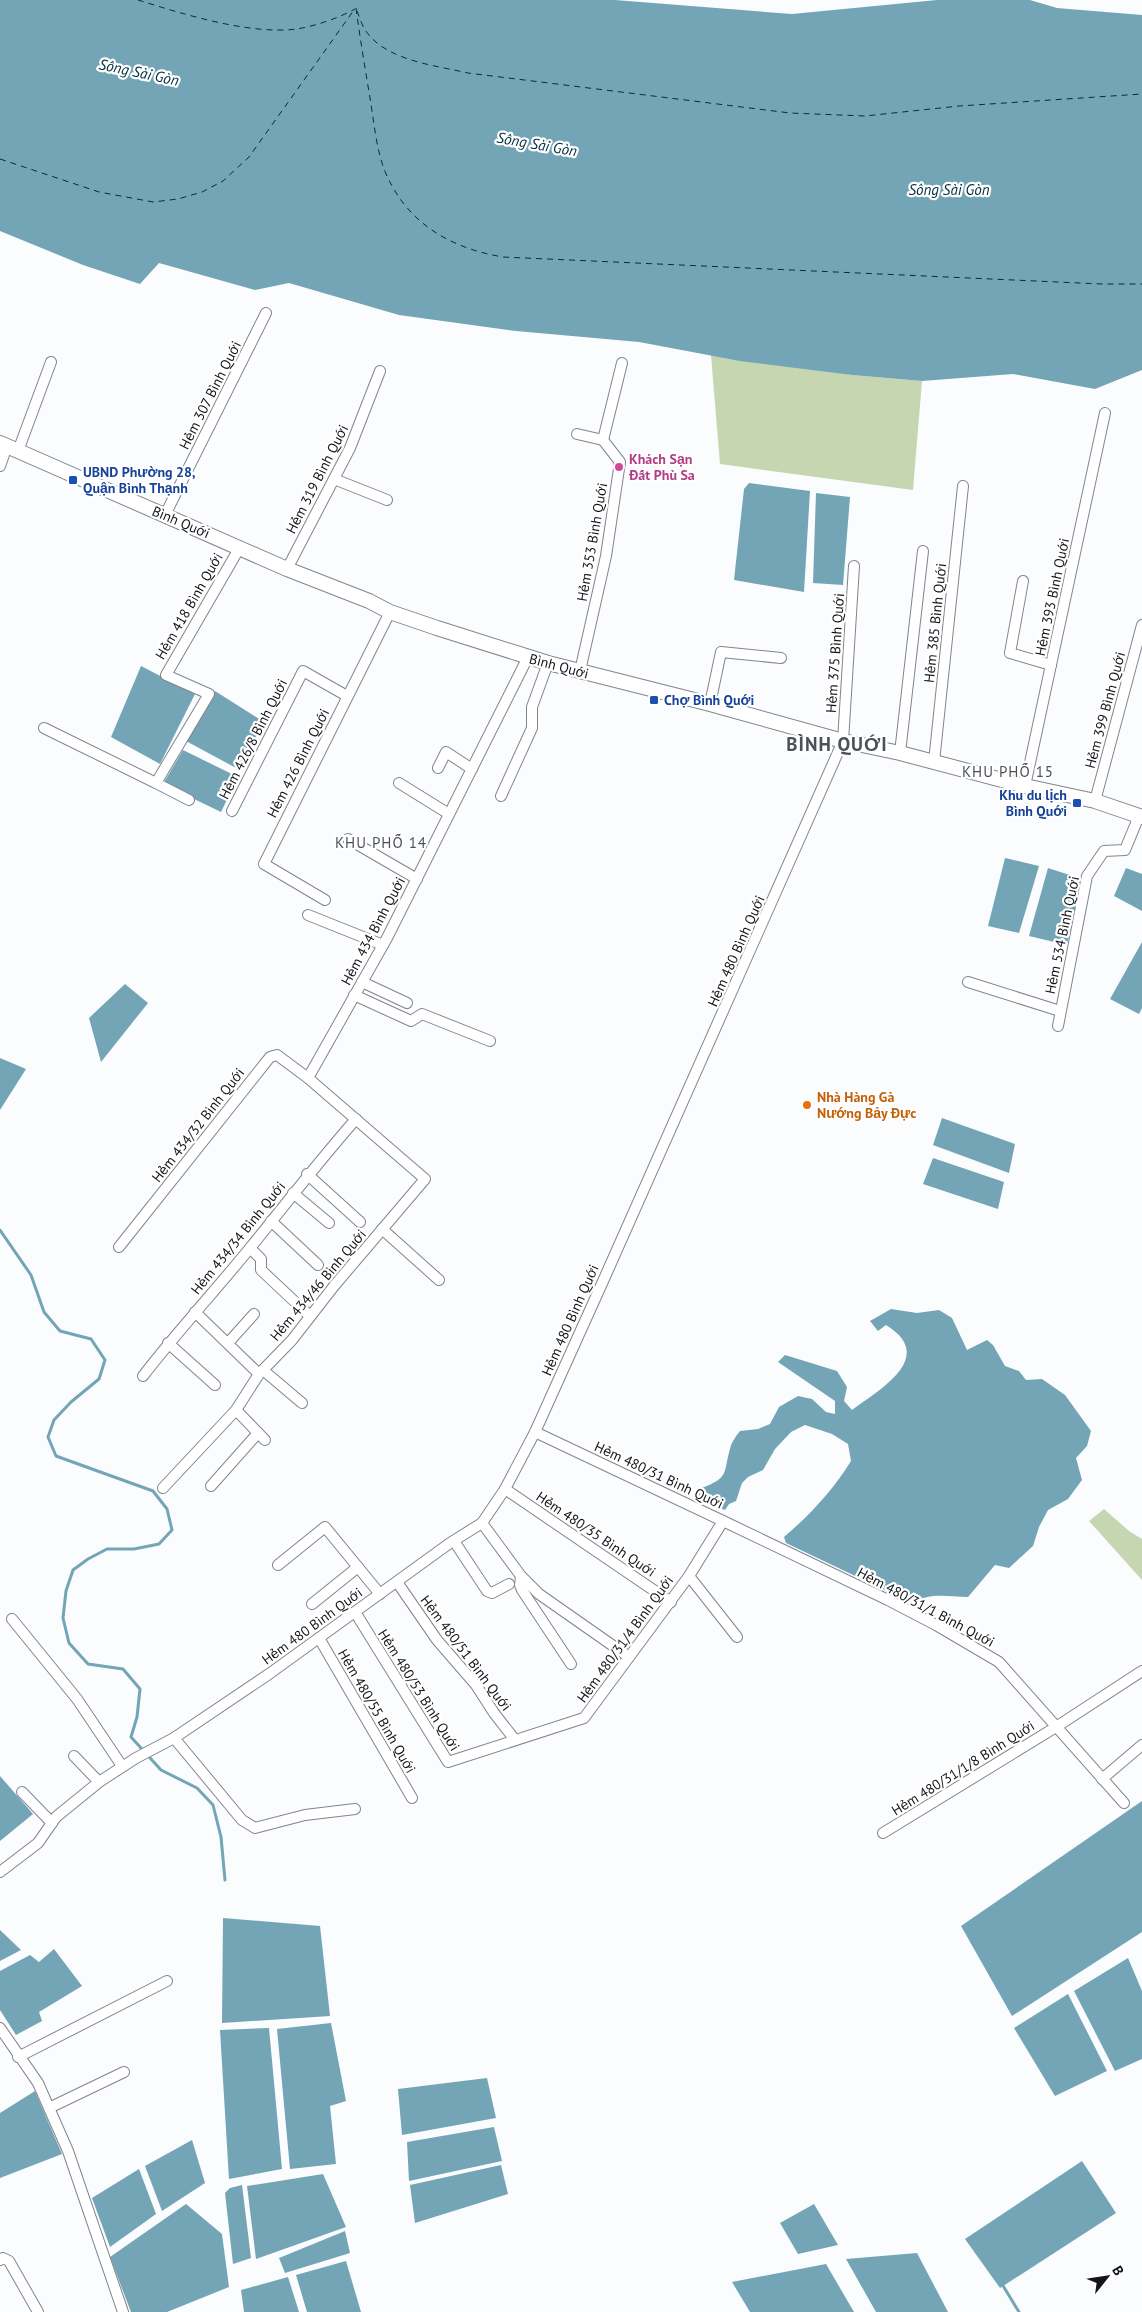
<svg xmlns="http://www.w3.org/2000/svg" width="1142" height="2312" font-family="'PT Sans',sans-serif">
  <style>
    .green { fill: #c5d6b0 }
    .water { fill: #73a5b6 }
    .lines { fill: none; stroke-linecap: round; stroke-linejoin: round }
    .stream { stroke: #73a5b6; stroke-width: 3 }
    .ferry { stroke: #002f3c; stroke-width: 1; stroke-dasharray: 6 5; stroke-linecap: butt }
    .minor-casing { stroke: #80858e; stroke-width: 12 }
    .secondary-casing { stroke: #80858e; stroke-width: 16 }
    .minor { stroke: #fff; stroke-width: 10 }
    .secondary { stroke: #fff; stroke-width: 14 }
    .hotel-dot { fill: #d1479c; stroke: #fff; stroke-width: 2 }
    .transit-dot { fill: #1a4fb4; stroke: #fff; stroke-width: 2 }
    .food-dot { fill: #e8710a; stroke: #fff; stroke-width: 2 }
    .labels { text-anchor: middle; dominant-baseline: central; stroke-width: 4.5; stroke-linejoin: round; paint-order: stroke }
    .street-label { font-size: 14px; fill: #141519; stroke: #fff }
    .hotel-label { font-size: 14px; font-weight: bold; fill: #b23c85; stroke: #fff; text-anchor: start }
    .transit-label { font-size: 14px; font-weight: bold; fill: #164399; stroke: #fff; text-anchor: start }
    .food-label { font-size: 14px; font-weight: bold; fill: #c56008; stroke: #fff; text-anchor: start }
    .water-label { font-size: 15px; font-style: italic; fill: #002f3c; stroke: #fff }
    .neighbourhood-label { font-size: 15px; letter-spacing: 1px; fill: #4c5159; stroke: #fff }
    .district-label { font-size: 19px; font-weight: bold; letter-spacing: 1px; fill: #4c5159; stroke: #fff }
  </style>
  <rect width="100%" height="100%" fill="#fafcfe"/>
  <!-- green -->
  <g class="green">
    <polygon points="711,355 852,375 922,381 913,490 720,464"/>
    <polygon points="1104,1509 1129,1531 1142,1539 1142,1580 1089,1521"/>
  </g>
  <!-- water -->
  <g class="water">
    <polygon points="0,0 615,0 792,14 937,0 1030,0 1057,8 1142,15 1142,370 1095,389 1013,374 922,381 852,375 740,361 639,342 516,331 399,315 289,283 255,290 159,263 140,284 83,265 0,231"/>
    <polygon points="749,483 810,491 804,592 734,580 744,489"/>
    <polygon points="816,493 850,497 843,585 813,583"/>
    <polygon points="141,666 195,694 160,764 111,737"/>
    <polygon points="215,691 264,722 238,769 186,741"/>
    <polygon points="183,750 238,777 221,812 163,784"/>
    <polygon points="1005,858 1039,866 1019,933 988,926"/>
    <polygon points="1048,868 1082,879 1067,945 1029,936"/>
    <polygon points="1126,868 1142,874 1142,911 1114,896"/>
    <polygon points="1142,942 1142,1008 1139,1014 1110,999"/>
    <polygon points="125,984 148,1003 101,1062 89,1018"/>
    <polygon points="0,1058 26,1069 0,1110"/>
    <polygon points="942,1118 1015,1144 1009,1173 933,1145"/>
    <polygon points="933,1158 1004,1182 998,1209 923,1184"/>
    <path d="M891,1309L917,1313L939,1310L952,1318L967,1350L987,1340L993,1345L1005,1366L1019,1371L1026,1380L1042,1379L1065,1395L1091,1431L1087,1446L1076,1458L1082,1480L1068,1499L1048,1510L1039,1527L1033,1546L1009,1568L995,1565L968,1597C947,1597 931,1592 912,1603L786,1543L784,1537C810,1515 833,1490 851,1461L848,1444L832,1434L805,1425L791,1432L775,1449L763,1470L748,1477L742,1483L736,1501L729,1504L725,1510L702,1501L698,1496L702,1488C730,1477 723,1473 730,1449C731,1443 736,1436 740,1431L758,1429L770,1424L779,1407L798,1396L812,1399L826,1412L835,1414V1401L778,1362L785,1355L837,1371L847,1387L844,1401L852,1410C879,1390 938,1357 886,1325L878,1331L870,1321Z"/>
    <polygon points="0,1776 33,1814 0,1841"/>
    <polygon points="1142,1801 1142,1932 1012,2016 961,1926"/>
    <polygon points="223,1918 320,1926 330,2016 222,2023"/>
    <polygon points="0,1930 21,1950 0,1961"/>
    <polygon points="54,1949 82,1986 39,2012 42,2021 16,2035 0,2010 0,1971 30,1955 39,1962"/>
    <polygon points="1128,1958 1142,1991 1142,2059 1115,2071 1074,1991"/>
    <polygon points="1068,1994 1107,2071 1055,2096 1014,2028"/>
    <polygon points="331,2023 346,2101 330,2106 336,2164 290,2169 277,2029"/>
    <polygon points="269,2028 282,2169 229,2179 220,2030"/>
    <polygon points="487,2078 496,2118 402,2135 398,2089"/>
    <polygon points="35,2091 62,2154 0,2178 0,2113"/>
    <polygon points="494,2127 502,2161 409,2181 407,2142"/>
    <polygon points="192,2140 205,2183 162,2211 145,2166"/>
    <polygon points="1082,2161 1116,2213 1000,2288 965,2239"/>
    <polygon points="501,2165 508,2194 415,2223 410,2185"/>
    <polygon points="139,2169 156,2214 110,2247 92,2198"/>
    <polygon points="323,2174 346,2227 256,2259 247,2186"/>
    <polygon points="242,2185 251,2258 233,2264 225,2193 230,2188"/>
    <polygon points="186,2204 222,2234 229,2287 167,2312 131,2312 110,2257"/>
    <polygon points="814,2204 838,2245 798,2254 780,2223"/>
    <polygon points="345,2231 350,2253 285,2273 279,2258"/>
    <polygon points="917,2253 948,2312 876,2312 846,2259"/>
    <polygon points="346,2261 361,2312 307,2312 296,2275"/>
    <polygon points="826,2264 854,2312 750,2312 732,2282"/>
    <polygon points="288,2277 299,2312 244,2312 241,2290"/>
  </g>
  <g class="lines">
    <!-- stream -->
    <g class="stream">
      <polyline points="0,1230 31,1275 44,1312 60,1331 91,1339 105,1360 99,1379 71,1402 54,1420 48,1437 56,1456 153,1491 167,1509 172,1530 159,1544 134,1549 107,1549 88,1559 73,1570 66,1591 63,1618 69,1643 88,1664 123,1669 140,1689 137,1717 131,1737 161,1770 197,1788 213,1805 221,1837 225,1880"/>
      <polyline points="1002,2284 1019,2312"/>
    </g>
    <!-- ferry -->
    <g class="ferry">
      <path d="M138,0C183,14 249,35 297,29C315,26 339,18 355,9"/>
      <path d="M356,8C360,38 365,68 370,98C374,122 376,147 384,169C405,222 449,248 503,257L1102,284H1142"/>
      <path d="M357,11C360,19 363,29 369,35C390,61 438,66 468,73L790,113L865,116L959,106L1142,94"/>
      <polyline points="0,159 99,192 153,202 178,199 202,192 223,181 249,157 354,10"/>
    </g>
    <defs>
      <g id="minor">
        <polyline points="577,434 603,440"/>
        <polyline points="18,451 51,362"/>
        <polyline points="0,466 7,446"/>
        <polyline points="334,479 387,500"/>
        <polyline points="165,515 266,313"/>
        <polyline points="287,569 350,448 380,371"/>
        <polyline points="1023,581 1010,653 1051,665"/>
        <polyline points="580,671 606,556 620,462 603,440 622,363"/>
        <polyline points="710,704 721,652 781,658"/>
        <polyline points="44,728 156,783 209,694 166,675 240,547"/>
        <polyline points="900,753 923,551"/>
        <polyline points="934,762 963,486"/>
        <polyline points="438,768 446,752 472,769"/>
        <polyline points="156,783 189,800"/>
        <polyline points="399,783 449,814"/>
        <polyline points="1025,786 1105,413"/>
        <polyline points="501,796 532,728 532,707 548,663"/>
        <polyline points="1095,801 1142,625"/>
        <polyline points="232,811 303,671 347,696"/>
        <polyline points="348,839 417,879"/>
        <polyline points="325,900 264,864 390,612"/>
        <polyline points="308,915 383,945"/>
        <polyline points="362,982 407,1003"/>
        <polyline points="968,982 1060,1011"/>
        <polyline points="354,995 411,1021 422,1014 490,1041"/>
        <polyline points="1058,1026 1087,876 1104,851 1125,850 1139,816"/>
        <polyline points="307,1174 360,1222"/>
        <polyline points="293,1193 329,1223"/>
        <polyline points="271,1221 318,1265"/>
        <polyline points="382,1229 439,1280"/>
        <polyline points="119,1247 270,1057 277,1055 308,1078"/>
        <polyline points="250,1248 261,1259 261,1270 310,1316"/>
        <polyline points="195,1312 259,1374"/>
        <polyline points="168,1343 215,1385"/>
        <polyline points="228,1343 254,1314"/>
        <polyline points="263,1370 302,1403"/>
        <path d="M143,1376C177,1332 215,1291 250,1248C285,1205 319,1161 356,1119"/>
        <polyline points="236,1410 265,1440"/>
        <polyline points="535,1432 723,1521 689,1576 737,1637"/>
        <polyline points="211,1486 258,1433"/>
        <polyline points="163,1488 236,1410 259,1374 292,1340 334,1286 425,1179 308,1078 387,938 528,657"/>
        <polyline points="505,1489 671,1602"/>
        <polyline points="723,1521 888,1600 936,1625 999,1662 1124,1803"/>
        <polyline points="482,1523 521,1576 539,1594 629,1657"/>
        <polyline points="454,1541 487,1591 492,1593 509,1584"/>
        <polyline points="278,1565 325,1527 380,1594"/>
        <polyline points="521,1576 520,1585 522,1590 571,1664"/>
        <polyline points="397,1582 437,1640 476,1685 494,1713 515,1740"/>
        <polyline points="312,1604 358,1567"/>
        <polyline points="355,1612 448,1762 584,1718 689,1576"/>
        <polyline points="12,1619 77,1699 122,1766"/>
        <polyline points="319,1638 412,1798"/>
        <polyline points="174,1738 242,1820 255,1828 305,1815 355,1809"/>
        <polyline points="74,1756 99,1782"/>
        <polyline points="1102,1779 1142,1745"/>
        <polyline points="22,1792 52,1823"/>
        <polyline points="883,1833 1056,1727 1142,1671"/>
        <polyline points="0,1872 38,1843 56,1817 99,1782 136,1758 174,1738 269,1674 450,1543 482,1523 505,1489 535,1432 604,1279 843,741 854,566"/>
        <polyline points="0,2028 38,2083 68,2151 123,2312"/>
        <polyline points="18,2057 167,1981"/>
        <polyline points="49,2108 124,2072"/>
        <polyline points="0,2260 3,2258 9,2261 38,2312"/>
      </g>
      <polyline id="secondary" points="0,443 287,569 369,601 390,612 437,628 548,663 710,704 843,741 900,753 1025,786 1095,801 1142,817"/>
    </defs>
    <!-- minor casing -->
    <use href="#minor" class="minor-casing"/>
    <!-- secondary casing -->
    <use href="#secondary" class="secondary-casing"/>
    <!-- minor -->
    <use href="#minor" class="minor"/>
    <!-- secondary -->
    <use href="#secondary" class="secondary"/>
  </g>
  <!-- markers -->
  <circle class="hotel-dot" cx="619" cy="467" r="5"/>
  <g class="transit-dot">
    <rect x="68" y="475" width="10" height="10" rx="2.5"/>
    <rect x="649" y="695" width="10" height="10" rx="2.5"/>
    <rect x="1072" y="798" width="10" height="10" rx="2.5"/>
  </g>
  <circle class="food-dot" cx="807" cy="1105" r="5"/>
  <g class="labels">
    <!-- street labels -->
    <g class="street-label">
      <text transform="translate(210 395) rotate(-63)">Hẻm 307 Bình Quới</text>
      <text transform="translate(317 479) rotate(-63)">Hẻm 319 Bình Quới</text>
      <text transform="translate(181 522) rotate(23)">Bình Quới</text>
      <text transform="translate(592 542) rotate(-80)">Hẻm 353 Bình Quới</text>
      <text transform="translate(1052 597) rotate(-78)">Hẻm 393 Bình Quới</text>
      <text transform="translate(189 606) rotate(-60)">Hẻm 418 Bình Quới</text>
      <text transform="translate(935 623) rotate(-84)">Hẻm 385 Bình Quới</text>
      <text transform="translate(835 653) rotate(-86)">Hẻm 375 Bình Quới</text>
      <text transform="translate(559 666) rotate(15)">Bình Quới</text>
      <text transform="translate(1105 710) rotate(-75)">Hẻm 399 Bình Quới</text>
      <text transform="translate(253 739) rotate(-63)">Hẻm 426/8 Bình Quới</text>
      <text transform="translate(298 763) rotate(-63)">Hẻm 426 Bình Quới</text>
      <text transform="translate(373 931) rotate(-62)">Hẻm 434 Bình Quới</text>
      <text transform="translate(1062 935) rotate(-78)">Hẻm 534 Bình Quới</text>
      <text transform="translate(736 951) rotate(-66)">Hẻm 480 Bình Quới</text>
      <text transform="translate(198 1125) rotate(-52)">Hẻm 434/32 Bình Quới</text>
      <text transform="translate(238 1238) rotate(-51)">Hẻm 434/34 Bình Quới</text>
      <text transform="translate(318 1285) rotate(-50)">Hẻm 434/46 Bình Quới</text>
      <text transform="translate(570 1320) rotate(-66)">Hẻm 480 Bình Quới</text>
      <text transform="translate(659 1475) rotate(25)">Hẻm 480/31 Bình Quới</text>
      <text transform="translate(596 1534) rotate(34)">Hẻm 480/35 Bình Quới</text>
      <text transform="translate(926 1607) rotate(28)">Hẻm 480/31/1 Bình Quới</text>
      <text transform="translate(312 1626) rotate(-36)">Hẻm 480 Bình Quới</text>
      <text transform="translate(625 1639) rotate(-54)">Hẻm 480/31/4 Bình Quới</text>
      <text transform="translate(466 1653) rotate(53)">Hẻm 480/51 Bình Quới</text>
      <text transform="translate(419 1690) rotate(58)">Hẻm 480/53 Bình Quới</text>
      <text transform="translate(377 1711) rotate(60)">Hẻm 480/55 Bình Quới</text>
      <text transform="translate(963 1768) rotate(-32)">Hẻm 480/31/1/8 Bình Quới</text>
    </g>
    <!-- hotel labels -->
    <g class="hotel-label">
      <text x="629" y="459">Khách Sạn<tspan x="629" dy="16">Đất Phù Sa</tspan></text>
    </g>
    <!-- transit labels -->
    <g class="transit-label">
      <text x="83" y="472">UBND Phường 28,<tspan x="83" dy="16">Quận Bình Thạnh</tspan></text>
      <text x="664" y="700">Chợ Bình Quới</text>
      <text x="1067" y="795" text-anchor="end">Khu du lịch<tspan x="1067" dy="16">Bình Quới</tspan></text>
    </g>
    <!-- food labels -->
    <g class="food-label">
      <text x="817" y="1097">Nhà Hàng Gà<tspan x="817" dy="16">Nướng Bảy Đực</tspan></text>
    </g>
    <!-- water labels -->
    <g class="water-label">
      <text transform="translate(139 72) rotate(12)">Sông Sài Gòn</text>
      <text transform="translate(537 144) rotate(10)">Sông Sài Gòn</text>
      <text x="949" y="189">Sông Sài Gòn</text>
    </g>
    <!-- neighbourhood labels -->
    <g class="neighbourhood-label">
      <text x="1008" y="771">KHU PHỐ 15</text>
      <text x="381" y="842">KHU PHỐ 14</text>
    </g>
    <!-- district labels -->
    <g class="district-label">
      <text x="837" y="744">BÌNH QUỚI</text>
    </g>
  </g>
  <!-- north arrow -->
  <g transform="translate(1107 2277) rotate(60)" stroke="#ffffff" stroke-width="4" paint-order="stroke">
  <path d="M0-4L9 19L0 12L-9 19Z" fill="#141519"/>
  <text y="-8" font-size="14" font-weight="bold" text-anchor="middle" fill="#141519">B</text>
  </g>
</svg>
